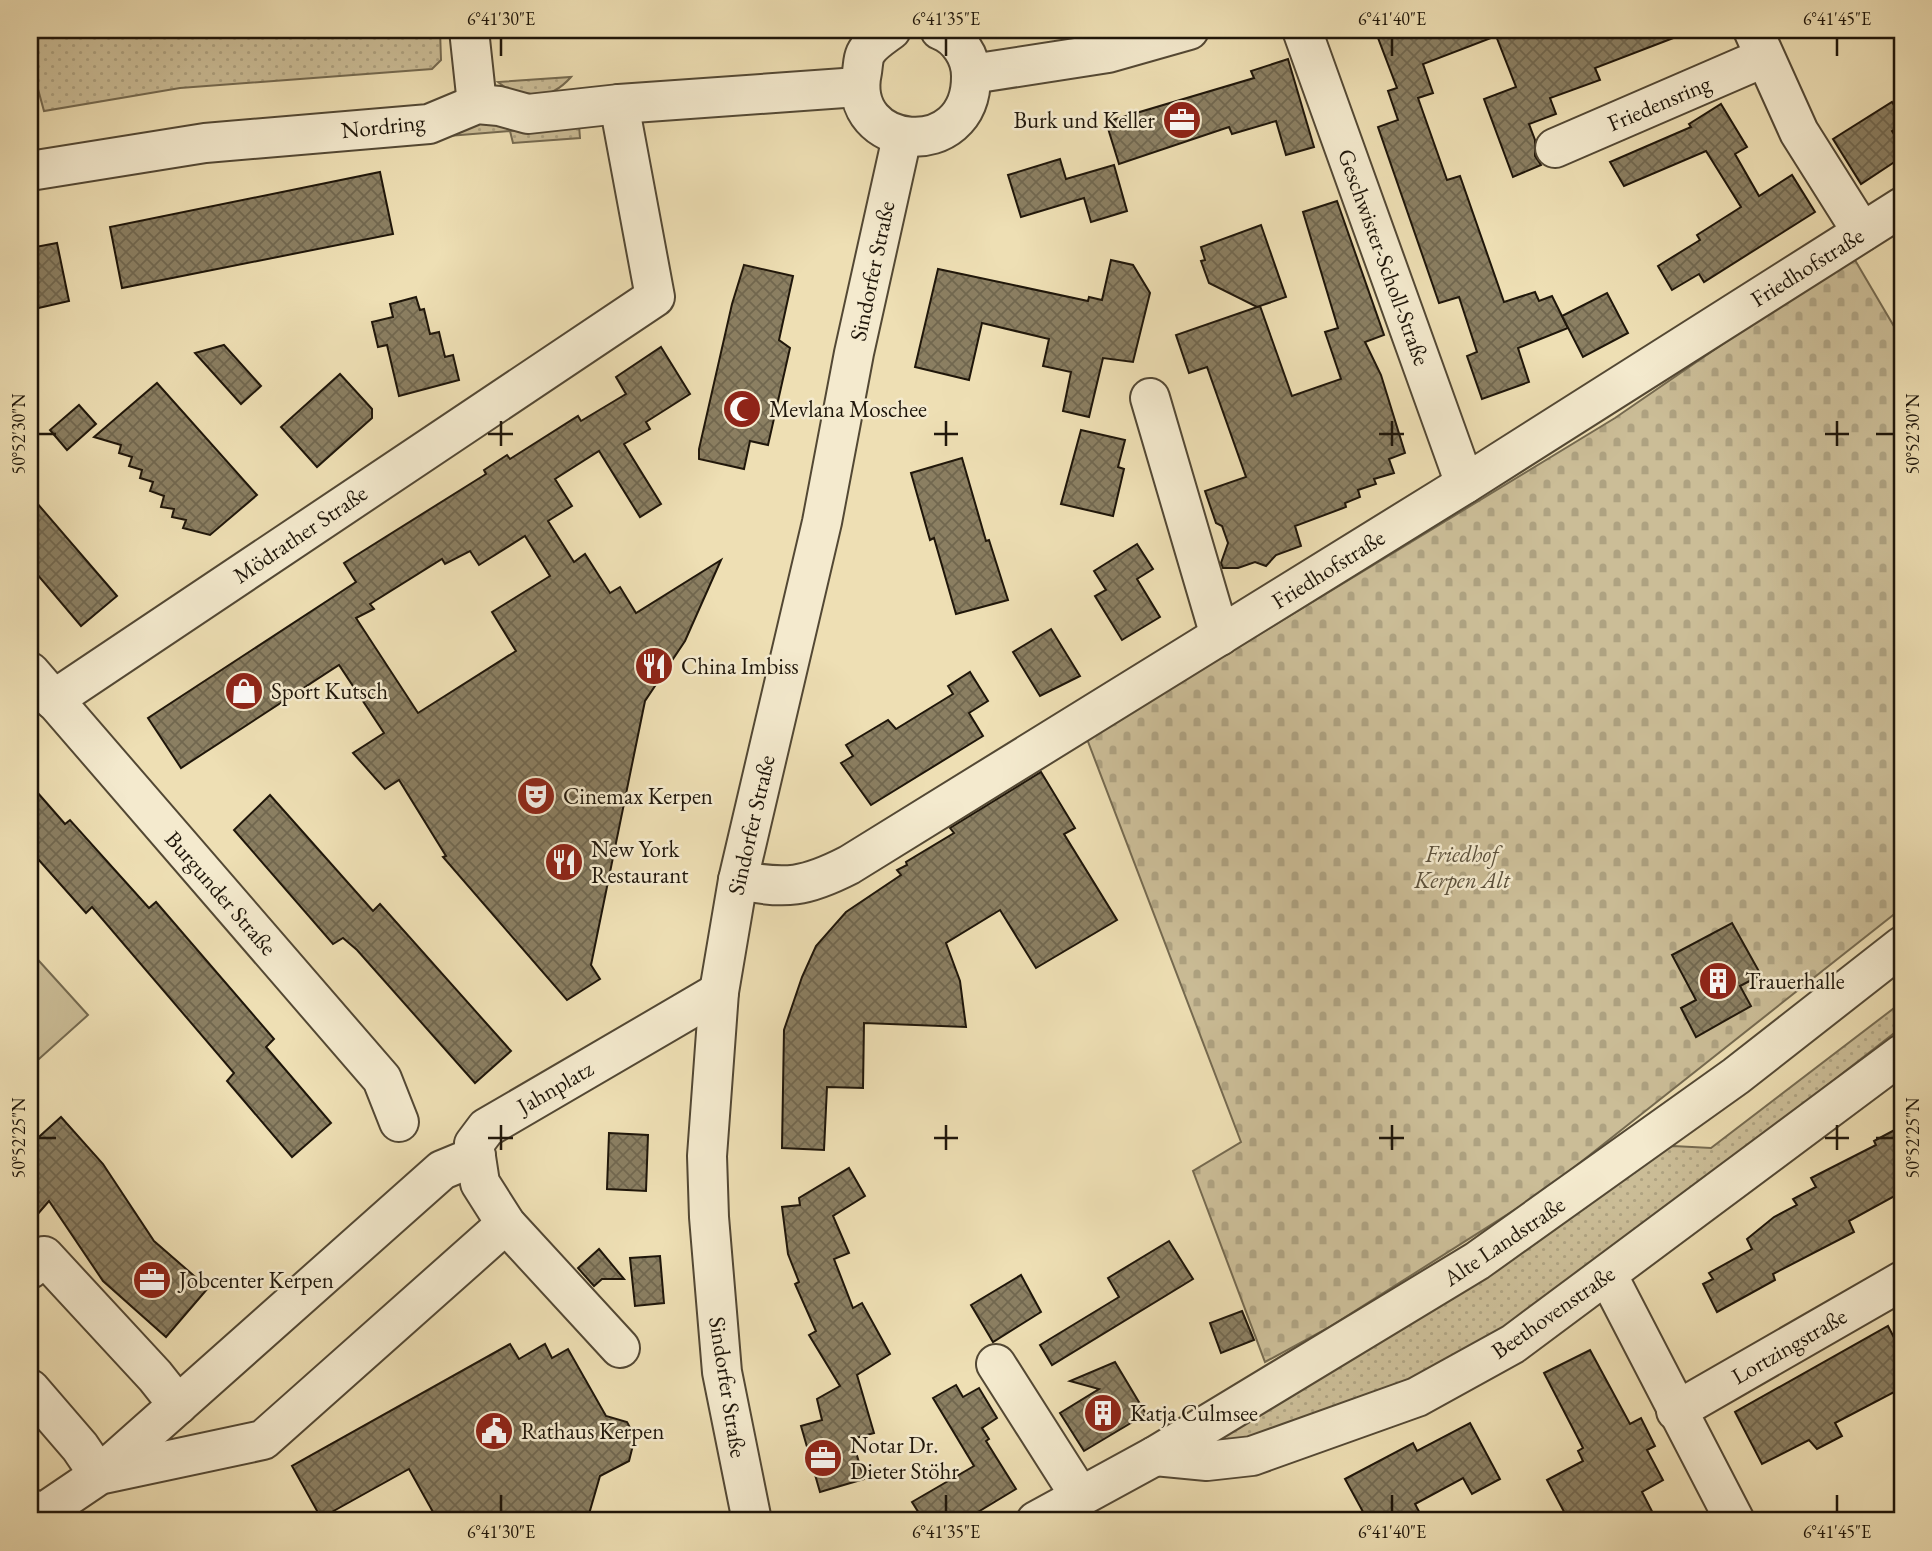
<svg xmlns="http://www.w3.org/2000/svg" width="1932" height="1551" font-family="'EB Garamond',serif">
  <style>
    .grass { fill: url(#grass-dots); stroke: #756a50; stroke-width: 2 }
    .cemetery { fill: url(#cemetery-stones); stroke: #756a50; stroke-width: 2 }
    .green { fill: #cbbd97; stroke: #756a50; stroke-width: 2 }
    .building { fill: url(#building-cross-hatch); stroke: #1f160a; stroke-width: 2; fill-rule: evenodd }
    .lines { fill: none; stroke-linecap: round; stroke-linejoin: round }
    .minor-casing { stroke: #534834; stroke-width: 42 }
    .minor { stroke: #f4eace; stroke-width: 38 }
    .ticks { fill: none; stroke: #1f160a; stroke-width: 2.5 }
    .labels { text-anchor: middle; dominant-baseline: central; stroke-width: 5; stroke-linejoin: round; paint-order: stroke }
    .street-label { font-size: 23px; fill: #1f160a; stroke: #f4eace }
    .poi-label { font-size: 23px; fill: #1f160a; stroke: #f4eace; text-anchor: start }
    .park-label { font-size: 23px; font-style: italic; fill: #5b503b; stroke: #f4eace }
    .neatline { fill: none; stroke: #1f160a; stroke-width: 2.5 }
    .ticks-label { font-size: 18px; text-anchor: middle; fill: #1f160a }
  </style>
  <defs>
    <pattern id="grass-dots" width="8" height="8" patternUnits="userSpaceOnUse" patternTransform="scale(1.75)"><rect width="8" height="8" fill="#cbbd97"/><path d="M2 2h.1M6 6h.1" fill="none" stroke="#aea281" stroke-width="1.8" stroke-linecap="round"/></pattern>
    <pattern id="cemetery-stones" width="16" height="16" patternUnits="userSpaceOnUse" patternTransform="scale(1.75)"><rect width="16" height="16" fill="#cbbd97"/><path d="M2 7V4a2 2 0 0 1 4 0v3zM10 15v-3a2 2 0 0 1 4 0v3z" fill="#aea281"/></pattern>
    <pattern id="building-cross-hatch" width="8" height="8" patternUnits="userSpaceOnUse" patternTransform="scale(1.75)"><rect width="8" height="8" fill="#8b7f62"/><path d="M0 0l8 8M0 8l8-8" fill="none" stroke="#71674f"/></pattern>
  </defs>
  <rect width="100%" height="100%" fill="#eedfb4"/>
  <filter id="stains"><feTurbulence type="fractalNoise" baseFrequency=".00286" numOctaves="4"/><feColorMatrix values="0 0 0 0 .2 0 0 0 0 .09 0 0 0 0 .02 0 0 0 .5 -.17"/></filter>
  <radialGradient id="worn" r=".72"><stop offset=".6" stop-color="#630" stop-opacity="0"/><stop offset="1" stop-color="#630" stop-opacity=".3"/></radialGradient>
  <!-- grass -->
  <g class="grass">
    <polygon points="30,30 440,30 441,60 432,69 180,88 44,111 30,60"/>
    <path d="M571,77C550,101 522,102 498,82Z"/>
    <polygon points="467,120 502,123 511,131 579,125 580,138 513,143 510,131 448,136"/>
    <polygon points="1902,1002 1902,1027 1518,1326 1367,1400 1220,1449 1211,1439 1658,1149 1673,1146 1711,1148"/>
  </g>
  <!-- cemetery -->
  <polygon class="cemetery" points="1852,255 1902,340 1902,908 1543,1192 1328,1328 1265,1362 1193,1171 1241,1142 1087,739 1615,418"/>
  <!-- green -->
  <polygon class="green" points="30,951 88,1015 30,1067"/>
  <!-- building -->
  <g class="building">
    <polygon points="1375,30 1689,30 1689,32 1595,68 1600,80 1550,98 1556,114 1529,124 1535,140 1535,156 1541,165 1513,177 1484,99 1516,87 1496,36 1423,64 1433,93 1418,98 1447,180 1460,176 1504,302 1535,292 1539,301 1552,296 1568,328 1518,348 1529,382 1482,399 1467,356 1477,352 1459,297 1439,303 1378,127 1398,120 1388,91 1397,88"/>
    <polygon points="1288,59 1314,147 1286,155 1276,121 1232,134 1229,127 1119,164 1106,122 1254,78 1251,71"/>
    <polygon points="1892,102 1902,118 1902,125 1892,131 1902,147 1902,157 1861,184 1833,139"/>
    <polygon points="1721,104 1747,147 1735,154 1759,196 1792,175 1815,212 1704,282 1699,274 1672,290 1658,266 1700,240 1697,235 1741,207 1706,151 1624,186 1610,162 1691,127 1689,124"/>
    <polygon points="1060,159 1066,179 1114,165 1127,211 1091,222 1084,198 1021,217 1008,175"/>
    <polygon points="380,172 393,234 122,288 110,227"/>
    <polygon points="1337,201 1384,335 1365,342 1381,375 1405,453 1389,459 1394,473 1374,479 1376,484 1358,490 1360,497 1345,503 1346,507 1295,526 1301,546 1276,555 1266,566 1255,562 1238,568 1223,568 1221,563 1228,543 1222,526 1216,523 1205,491 1246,477 1207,367 1189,373 1176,335 1260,306 1292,396 1341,379 1325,332 1338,328 1303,212"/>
    <polygon points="1261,225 1286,297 1257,307 1209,283 1201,261 1205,260 1201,247"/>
    <polygon points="57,243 69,301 30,310 30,248"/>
    <polygon points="1111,260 1133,265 1150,293 1133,362 1103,358 1089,417 1063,411 1071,372 1043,366 1049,339 982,323 969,380 915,367 938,269 1088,301 1089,297 1102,300"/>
    <polygon points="744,265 793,276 779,340 790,348 768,445 750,441 744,469 699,459 699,449 732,304"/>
    <polygon points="1607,293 1628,333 1583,357 1562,316"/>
    <polygon points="416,297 420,310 424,309 430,334 439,332 445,357 453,355 459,380 399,396 387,345 378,347 372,322 393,317 390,304"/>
    <polygon points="224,345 261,386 241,404 195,353"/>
    <path d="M661,347L690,394L646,422L650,429L624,444L661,504L640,517L599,451L555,479L572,506L548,521L574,562L585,554L610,593L620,587L636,613L721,560L685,641L645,701L591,965L600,979L567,1000L443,857L446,856L399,780L385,789L353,753L384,733L339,665L181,768L148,718L356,582L344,563L486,474L484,470L507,455L510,459L578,416L581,421L626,394L616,377ZM525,536L550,576L492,612L516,651L418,713L356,618L374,609L370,604L442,559L445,564L470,551L479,565Z"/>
    <polygon points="340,374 372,409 372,418 317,467 281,427"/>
    <polygon points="157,383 257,495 210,535 183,528 186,520 172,517 174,509 161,507 164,496 150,491 153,482 140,478 142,470 129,466 132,457 119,453 121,445 94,437"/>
    <polygon points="79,405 96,424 67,450 50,430"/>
    <polygon points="1081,430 1125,440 1118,467 1124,469 1113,516 1061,504"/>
    <polygon points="962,458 986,541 989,540 1008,600 956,614 934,538 930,540 911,473"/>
    <polygon points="30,495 117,596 81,626 30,566"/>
    <polygon points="1137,544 1153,569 1137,579 1160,617 1122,640 1095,596 1106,590 1094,571"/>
    <polygon points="1051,629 1080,676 1040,696 1013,652"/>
    <polygon points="970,672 988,701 969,713 983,736 871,805 841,763 853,756 846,745 888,720 896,729 953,694 948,686"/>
    <polygon points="1041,772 1075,828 1064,834 1117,920 1036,968 1000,910 946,943 960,981 966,1027 864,1023 863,1088 827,1087 824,1150 782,1148 784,1030 802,977 816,946 846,912 901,875 897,870 907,865 906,862 954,833 950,828"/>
    <polygon points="30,784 65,824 70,820 149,908 156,902 274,1039 266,1047 331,1123 292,1157 227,1081 234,1073 92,907 86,913 30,850"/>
    <polygon points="270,795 373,911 380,904 511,1051 475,1083 357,950 343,938 333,944 234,830"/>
    <polygon points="1732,923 1761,975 1740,986 1751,1006 1696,1037 1681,1008 1696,1000 1672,955"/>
    <polygon points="61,1117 103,1164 154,1241 208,1288 166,1337 103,1281 49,1201 30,1223 30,1145"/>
    <polygon points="1902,1126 1902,1192 1849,1221 1854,1232 1773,1274 1775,1280 1717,1312 1703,1284 1713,1279 1709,1273 1752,1249 1747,1239 1774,1217 1797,1205 1793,1199 1816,1187 1811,1178 1876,1145 1874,1141"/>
    <polygon points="609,1133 648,1135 646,1191 607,1189"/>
    <polygon points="849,1168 865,1196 833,1216 849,1253 834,1259 853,1308 862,1303 890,1354 857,1375 874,1433 852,1439 864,1479 820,1492 801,1426 822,1420 817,1399 840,1386 809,1335 816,1331 795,1284 799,1282 788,1254 782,1207 800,1205 799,1198"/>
    <polygon points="1169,1241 1193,1279 1052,1365 1040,1345 1119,1297 1108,1278"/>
    <polygon points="599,1249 624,1279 602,1279 594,1286 578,1268"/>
    <polygon points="660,1256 664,1303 635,1306 630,1258"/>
    <polygon points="1021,1275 1041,1312 993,1342 971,1305"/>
    <polygon points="1242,1311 1254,1340 1221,1353 1210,1323"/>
    <polygon points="1888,1326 1902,1353 1902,1388 1835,1423 1842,1436 1817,1449 1809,1440 1762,1464 1735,1412"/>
    <polygon points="510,1344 519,1359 545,1344 552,1358 568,1349 606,1416 627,1422 635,1437 629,1461 600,1476 587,1521 438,1521 409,1469 321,1518 292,1466"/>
    <polygon points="1590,1350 1630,1424 1641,1418 1655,1446 1647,1450 1663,1480 1642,1492 1657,1521 1569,1521 1547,1480 1583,1461 1578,1451 1583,1448 1544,1373"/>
    <polygon points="1115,1362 1146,1414 1084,1451 1060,1413 1099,1389 1070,1381"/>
    <polygon points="956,1385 963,1397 979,1388 997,1418 982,1428 989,1439 986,1441 1016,1489 963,1521 924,1521 912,1502 974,1466 933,1398"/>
    <polygon points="1470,1423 1500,1479 1472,1494 1463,1478 1415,1504 1424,1521 1368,1521 1345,1479 1413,1443 1417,1451"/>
  </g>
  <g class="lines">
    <defs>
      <g id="minor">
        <polyline points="469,30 477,104"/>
        <path d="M891,30C883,36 872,43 867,51C863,56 863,66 862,72C845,151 972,164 971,76C971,56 958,37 940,30"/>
        <polyline points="1302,30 1465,484"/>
        <polyline points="1753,30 1799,132 1862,232"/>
        <polyline points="972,74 1108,53 1189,30"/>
        <polyline points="1555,148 1763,58"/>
        <polyline points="30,171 205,143 429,124 477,104 499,106 528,114 619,104 858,87"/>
        <polyline points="1150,398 1220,636"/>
        <polyline points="30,672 382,1079 399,1122"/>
        <polyline points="53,700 655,297 619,104"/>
        <path d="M738,880C786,890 806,887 849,865L1465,484L1902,207"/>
        <polyline points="30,1269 44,1256 155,1376 178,1405"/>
        <polyline points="1608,1276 1735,1521"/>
        <polyline points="620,1348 506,1224 480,1183 474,1144 486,1128 719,992"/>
        <polyline points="996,1364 1080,1496"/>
        <polyline points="30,1389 80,1447 99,1475 442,1170 476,1156"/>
        <polyline points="1676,1411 1902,1281"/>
        <polyline points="1155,1456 1207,1461 1252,1456 1417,1397 1513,1344 1902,1054"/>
        <polyline points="30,1508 37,1517 99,1475 263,1440 506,1224"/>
        <polyline points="752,1521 722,1372 709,1217 707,1156 719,992 738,880 822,522 854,353 902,137"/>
        <polyline points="1036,1521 1155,1456 1477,1261 1736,1076 1902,946"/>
      </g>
    </defs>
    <!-- minor casing -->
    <use href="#minor" class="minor-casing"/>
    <!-- minor -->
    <use href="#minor" class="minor"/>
  </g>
  <!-- ticks -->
  <path class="ticks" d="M501,38V56M946,38V56M1392,38V56M1837,38V56M501,421V446M946,421V446M1392,421V446M1837,421V446M38,434H56M488,434H513M934,434H958M1379,434H1404M1825,434H1849M1876,434H1894M501,1125V1150M946,1125V1150M1392,1125V1150M1837,1125V1150M38,1138H56M488,1138H513M934,1138H958M1379,1138H1404M1825,1138H1849M1876,1138H1894M501,1495V1512M946,1495V1512M1392,1495V1512M1837,1495V1512"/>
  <!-- icons -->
  <defs>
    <symbol id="office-disc" viewBox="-11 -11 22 22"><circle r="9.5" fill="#8f2418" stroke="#f4eace"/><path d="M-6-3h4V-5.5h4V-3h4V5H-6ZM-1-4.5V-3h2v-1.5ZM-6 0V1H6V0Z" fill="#fff"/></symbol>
    <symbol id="mosque-disc" viewBox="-11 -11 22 22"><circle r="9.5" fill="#8f2418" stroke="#f4eace"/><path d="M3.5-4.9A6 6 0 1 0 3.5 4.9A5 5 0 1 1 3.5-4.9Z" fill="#fff"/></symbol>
    <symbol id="restaurant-disc" viewBox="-11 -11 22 22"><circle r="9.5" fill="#8f2418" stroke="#f4eace"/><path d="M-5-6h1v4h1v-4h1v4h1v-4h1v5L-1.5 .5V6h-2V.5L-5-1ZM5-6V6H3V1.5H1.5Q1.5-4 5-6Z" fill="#fff"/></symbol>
    <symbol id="shop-disc" viewBox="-11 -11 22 22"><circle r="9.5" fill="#8f2418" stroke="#f4eace"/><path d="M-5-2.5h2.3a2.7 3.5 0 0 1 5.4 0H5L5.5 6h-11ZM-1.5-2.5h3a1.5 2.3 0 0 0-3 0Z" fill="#fff"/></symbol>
    <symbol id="theatre-disc" viewBox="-11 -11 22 22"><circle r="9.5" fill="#8f2418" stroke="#f4eace"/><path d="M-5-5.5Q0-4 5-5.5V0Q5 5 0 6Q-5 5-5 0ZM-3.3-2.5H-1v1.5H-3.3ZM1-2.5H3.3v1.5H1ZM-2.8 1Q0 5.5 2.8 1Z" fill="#fff"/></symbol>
    <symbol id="building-disc" viewBox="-11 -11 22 22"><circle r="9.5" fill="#8f2418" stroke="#f4eace"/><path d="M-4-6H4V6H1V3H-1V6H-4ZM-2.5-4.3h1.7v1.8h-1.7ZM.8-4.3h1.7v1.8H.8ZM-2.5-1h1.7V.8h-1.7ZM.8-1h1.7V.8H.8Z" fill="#fff"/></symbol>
    <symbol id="civic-disc" viewBox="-11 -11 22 22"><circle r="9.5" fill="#8f2418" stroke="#f4eace"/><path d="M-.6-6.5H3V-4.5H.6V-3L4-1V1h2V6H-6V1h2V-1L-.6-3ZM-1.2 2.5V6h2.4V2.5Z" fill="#fff"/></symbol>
  </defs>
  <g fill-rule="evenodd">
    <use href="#office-disc" x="1160" y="98" width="44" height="44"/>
    <use href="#mosque-disc" x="720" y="387" width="44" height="44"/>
    <use href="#restaurant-disc" x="632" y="644" width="44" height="44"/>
    <use href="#shop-disc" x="222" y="669" width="44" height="44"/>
    <use href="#theatre-disc" x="514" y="774" width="44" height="44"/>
    <use href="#restaurant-disc" x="542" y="840" width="44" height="44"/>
    <use href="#building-disc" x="1696" y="959" width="44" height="44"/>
    <use href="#office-disc" x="130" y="1258" width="44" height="44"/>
    <use href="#building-disc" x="1081" y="1391" width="44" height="44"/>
    <use href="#civic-disc" x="472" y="1409" width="44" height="44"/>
    <use href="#office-disc" x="801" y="1436" width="44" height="44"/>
  </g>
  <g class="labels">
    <!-- street labels -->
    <g class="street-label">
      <text transform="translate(1659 103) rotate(-23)">Friedensring</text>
      <text transform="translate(383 126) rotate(-6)">Nordring</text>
      <text transform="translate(1384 257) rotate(70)">Geschwister-Scholl-Straße</text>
      <text transform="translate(1807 267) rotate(-32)">Friedhofstraße</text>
      <text transform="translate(872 271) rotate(-78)">Sindorfer Straße</text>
      <text transform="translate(300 534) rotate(-34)">Mödrather Straße</text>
      <text transform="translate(1328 569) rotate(-32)">Friedhofstraße</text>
      <text transform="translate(751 825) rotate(-77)">Sindorfer Straße</text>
      <text transform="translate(221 893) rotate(49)">Burgunder Straße</text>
      <text transform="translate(555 1087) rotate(-30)">Jahnplatz</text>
      <text transform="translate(1504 1241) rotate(-34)">Alte Landstraße</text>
      <text transform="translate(1553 1312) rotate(-35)">Beethovenstraße</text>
      <text transform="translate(1789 1346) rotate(-30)">Lortzingstraße</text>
      <text transform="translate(728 1387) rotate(81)">Sindorfer Straße</text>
    </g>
    <!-- poi labels -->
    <g class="poi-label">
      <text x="1155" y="120" text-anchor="end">Burk und Keller</text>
      <text x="769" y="409">Mevlana Moschee</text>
      <text x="681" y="666">China Imbiss</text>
      <text x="271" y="691">Sport Kutsch</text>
      <text x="563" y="796">Cinemax Kerpen</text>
      <text x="591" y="849">New York<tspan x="591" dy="26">Restaurant</tspan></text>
      <text x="1745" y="981">Trauerhalle</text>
      <text x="179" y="1280">Jobcenter Kerpen</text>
      <text x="1130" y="1413">Katja Culmsee</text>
      <text x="521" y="1431">Rathaus Kerpen</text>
      <text x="850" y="1445">Notar Dr.<tspan x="850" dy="26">Dieter Stöhr</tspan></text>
    </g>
    <!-- park labels -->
    <g class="park-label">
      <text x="1462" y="854">Friedhof<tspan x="1462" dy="26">Kerpen Alt</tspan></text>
    </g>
  </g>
  <!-- margin -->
  <rect width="1932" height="1551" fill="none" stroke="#eedfb4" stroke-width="77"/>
  <rect x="38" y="38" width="1856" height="1474" class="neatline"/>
  <g class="ticks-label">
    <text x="501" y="25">6°41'30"E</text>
    <text x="946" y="25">6°41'35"E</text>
    <text x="1392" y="25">6°41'40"E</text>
    <text x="1837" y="25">6°41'45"E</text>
    <text transform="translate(19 434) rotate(-90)" y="6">50°52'30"N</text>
    <text transform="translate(1913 434) rotate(-90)" y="6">50°52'30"N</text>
    <text transform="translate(19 1138) rotate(-90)" y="6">50°52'25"N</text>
    <text transform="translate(1913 1138) rotate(-90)" y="6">50°52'25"N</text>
    <text x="501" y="1538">6°41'30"E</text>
    <text x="946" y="1538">6°41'35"E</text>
    <text x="1392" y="1538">6°41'40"E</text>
    <text x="1837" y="1538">6°41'45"E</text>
  </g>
  <rect width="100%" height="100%" filter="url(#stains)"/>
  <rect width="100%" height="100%" fill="url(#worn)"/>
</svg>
